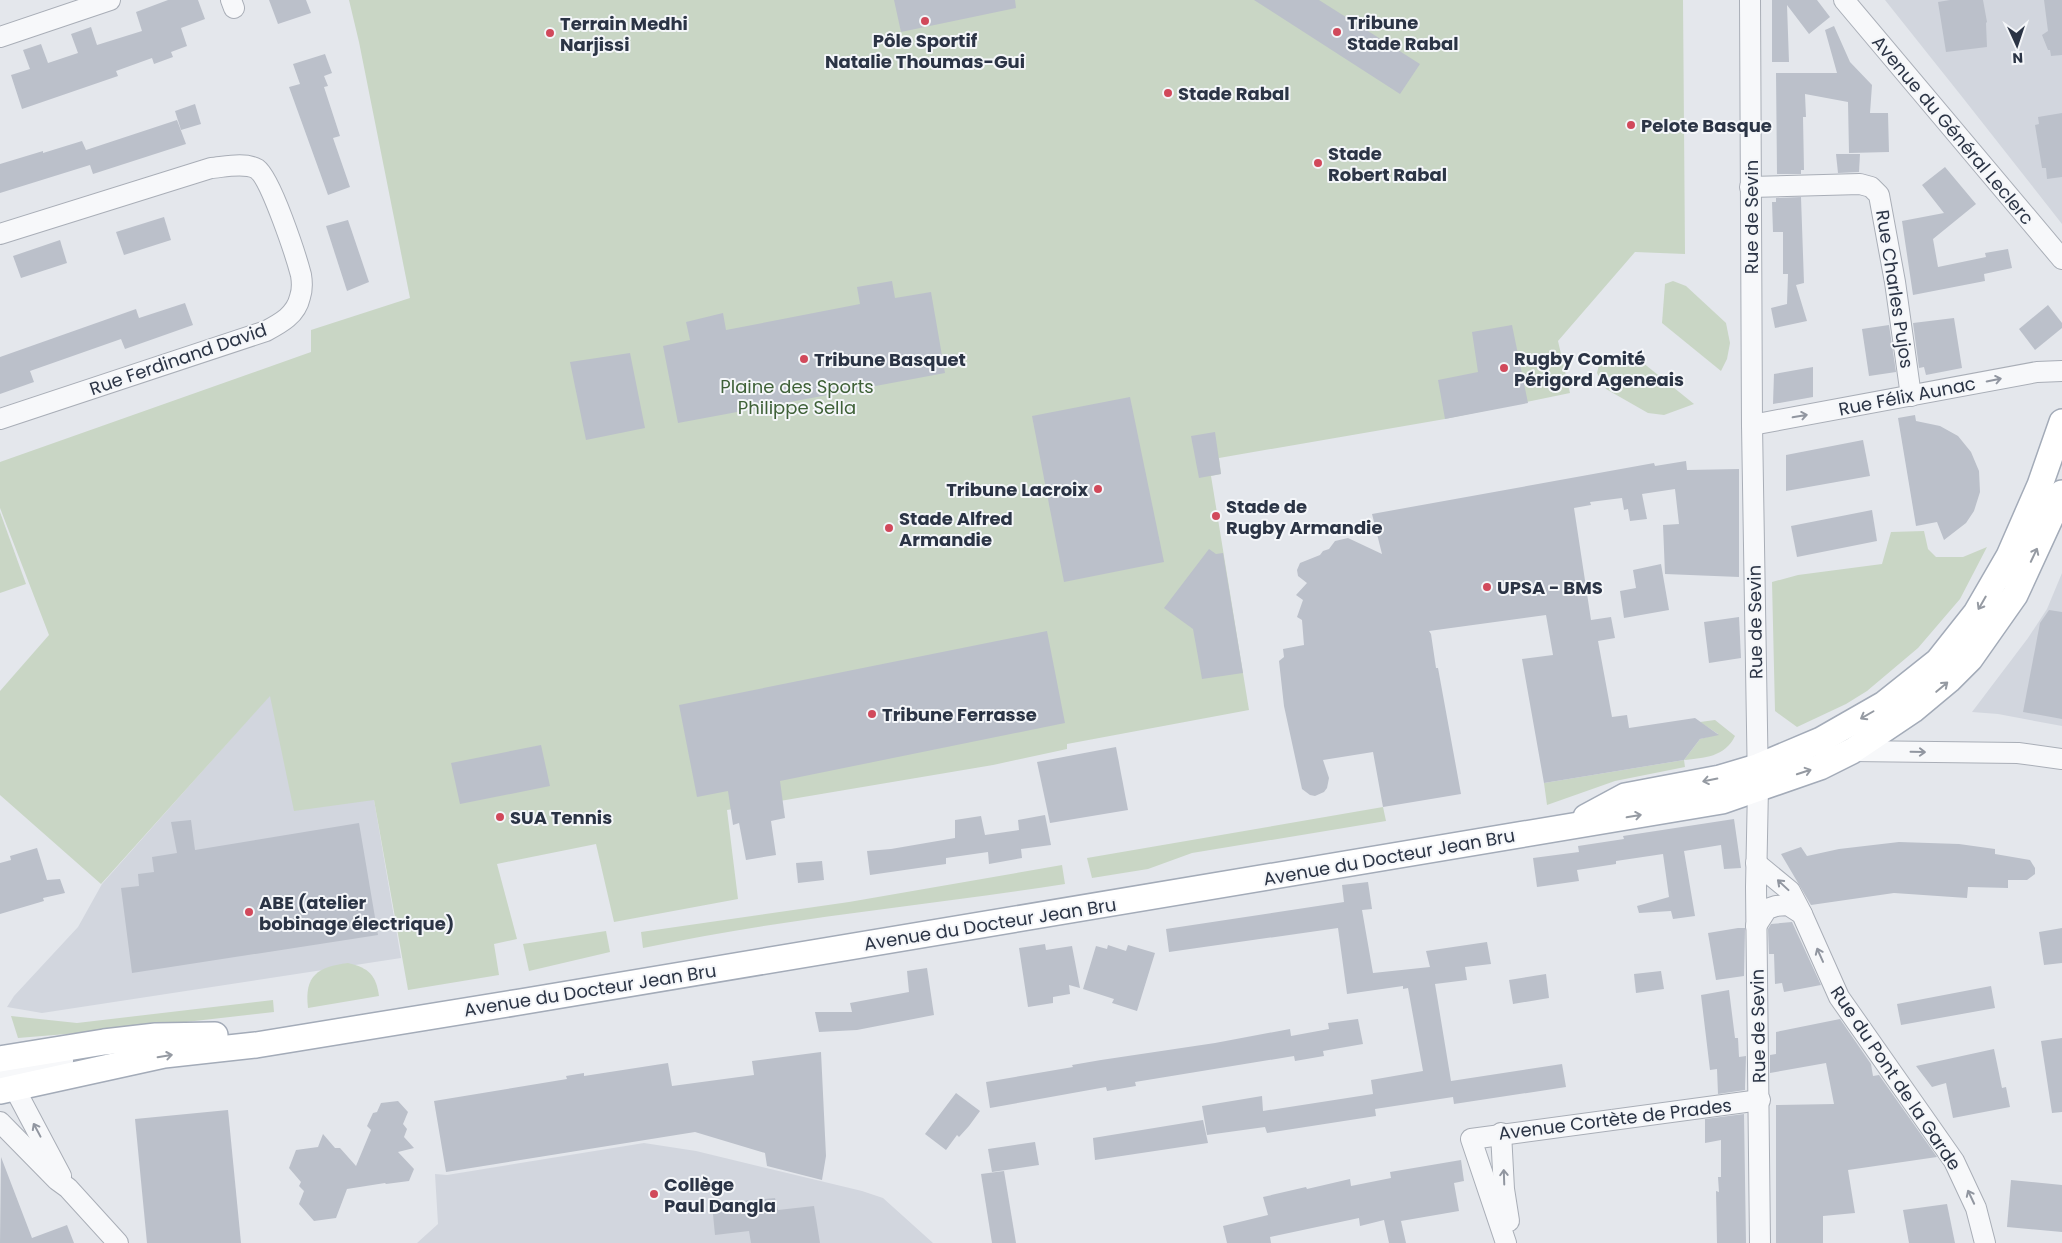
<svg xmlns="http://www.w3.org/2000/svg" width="2062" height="1243" font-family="Poppins,sans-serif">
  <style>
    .built { fill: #d2d6de }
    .green { fill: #c9d6c5 }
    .building { fill: #bbc0ca }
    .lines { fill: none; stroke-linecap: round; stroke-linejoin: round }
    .minor-casing { stroke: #a9aeb7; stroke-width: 22 }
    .major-casing { stroke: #a3abb8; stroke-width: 28 }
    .minor { stroke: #f7f8fa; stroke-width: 20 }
    .major { stroke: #fff; stroke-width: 25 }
    .oneway { stroke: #9196a0 }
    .oneway2 { stroke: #959aa2 }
    .poi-dot { fill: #d1495b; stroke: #f4f6f9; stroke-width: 2 }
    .labels { text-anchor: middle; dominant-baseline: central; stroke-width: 4; stroke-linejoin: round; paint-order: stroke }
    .poi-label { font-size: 18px; font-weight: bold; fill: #2b3445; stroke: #f4f6f9; text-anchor: start }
    .street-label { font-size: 18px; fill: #2b3445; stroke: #f4f6f9 }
    .park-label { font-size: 18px; fill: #3f6138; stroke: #f4f6f9 }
  </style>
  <rect width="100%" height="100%" fill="#e4e7ec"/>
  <!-- built -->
  <g class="built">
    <polygon points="1885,0 2062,0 2062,224 1963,98"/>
    <polygon points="2062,573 2062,726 1998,714 1972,712 2028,638 2047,609"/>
    <polygon points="270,695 374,800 401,958 42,1013 7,1007 14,996 78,927 102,884"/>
    <polygon points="644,1143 696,1151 862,1191 883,1198 933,1243 417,1243 438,1224 435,1174 447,1175"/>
  </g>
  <!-- green -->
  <g class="green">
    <polygon points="349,0 1683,0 1685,254 1635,252 1558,341 1570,393 1445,419 1219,458 1221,474 1211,476 1249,710 1067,744 1067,749 993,765 727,810 738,899 614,922 596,844 497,864 517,939 494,944 499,975 408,990 374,800 294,811 270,696 101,884 0,795 0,691 49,635 0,508 0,462 311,352 311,330 410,298 359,42"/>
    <polygon points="1673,281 1686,286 1726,323 1730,343 1727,359 1721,371 1662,323 1665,284"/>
    <polygon points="1637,358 1694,404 1664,415 1648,413 1606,389 1597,373 1599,365"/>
    <polygon points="0,512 26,584 0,593"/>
    <polygon points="1924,531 1928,549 1936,557 1963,557 1987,547 1960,599 1918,648 1867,691 1846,704 1797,727 1775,711 1772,582 1798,575 1882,564 1891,532"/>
    <path d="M1715,720L1735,736C1725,757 1704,758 1684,760L1685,767L1615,781L1547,805L1544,783L1684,760L1700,739L1718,734L1700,722Z"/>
    <polygon points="1383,807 1386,821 1192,853 1148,869 1092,878 1087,858"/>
    <path d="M1062,865L1065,884C924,906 783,918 643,948L641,932L849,902Z"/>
    <polygon points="606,931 610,952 529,971 523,944"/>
    <path d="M348,963C369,968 376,975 379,996L308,1008C304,975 318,967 348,963Z"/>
    <polygon points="273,1000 274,1012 115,1030 18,1038 11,1016 77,1023"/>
  </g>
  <!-- building -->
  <g class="building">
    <polygon points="168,0 198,0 205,19 181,28 187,46 171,52 173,57 154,64 152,58 116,71 118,76 22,109 11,75 30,69 23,50 41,44 48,63 78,53 71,34 91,27 97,45 142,31 136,12"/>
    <polygon points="269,0 306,0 311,13 278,24"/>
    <polygon points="894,0 1015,0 1016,8 901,32"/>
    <polygon points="1254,0 1319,0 1420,64 1400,94"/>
    <polygon points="1772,0 1817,0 1830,17 1809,34 1787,5 1789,62 1772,62"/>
    <polygon points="1950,0 1983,0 1987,22 1986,23 1987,47 1946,52 1938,2"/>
    <polygon points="2044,0 2062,0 2062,55 2051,56 2050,50 2048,50 2042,35 2048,31"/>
    <polygon points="1834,26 1850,62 1872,85 1870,113 1888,113 1889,152 1849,153 1848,102 1805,94 1806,117 1803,117 1804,170 1801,170 1801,174 1777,174 1776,73 1837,73 1825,30"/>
    <polygon points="325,54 332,73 324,76 328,86 324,87 340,136 333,138 350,187 328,195 289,87 300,84 293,64"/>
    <polygon points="195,104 201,124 181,130 175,111"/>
    <polygon points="2062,113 2062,177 2047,179 2046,168 2042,168 2035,125 2039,124 2038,117"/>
    <polygon points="177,120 186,144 93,174 90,165 0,193 0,164 43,151 43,153 82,141 86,150"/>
    <polygon points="1836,154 1860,154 1859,172 1838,173"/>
    <polygon points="1945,167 1976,204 1933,239 1938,267 1986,257 1985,253 2008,249 2012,268 1984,274 1985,281 1913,295 1902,221 1944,213 1922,185"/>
    <polygon points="1801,197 1804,283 1796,285 1807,321 1775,328 1771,308 1787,304 1788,274 1783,274 1783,232 1773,232 1772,202 1776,202 1776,198"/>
    <polygon points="164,217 171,240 124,255 116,232"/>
    <polygon points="348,220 369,282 347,291 326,226"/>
    <polygon points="60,240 67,263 21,278 13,256"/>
    <polygon points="892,281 895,298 931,292 945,373 678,423 663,346 690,340 686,322 723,313 726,330 860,304 857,287"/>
    <polygon points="185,303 193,325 125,349 121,339 30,371 34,382 0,394 0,357 136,309 139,318"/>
    <polygon points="2048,305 2062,323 2062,328 2035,350 2019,329"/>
    <polygon points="1954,318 1962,368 1926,375 1924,367 1919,368 1913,323"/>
    <polygon points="1512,325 1528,403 1445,419 1438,380 1478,372 1472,332"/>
    <polygon points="1889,325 1896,372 1869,376 1862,329"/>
    <polygon points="630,353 645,428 586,440 570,362"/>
    <polygon points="1813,367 1813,397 1773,404 1774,374"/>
    <polygon points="1130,397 1164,562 1064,582 1032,416"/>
    <polygon points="1915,415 1916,421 1940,426 1958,436 1971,452 1979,471 1980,492 1974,511 1966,523 1944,540 1937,522 1916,526 1898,418"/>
    <polygon points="1215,432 1221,474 1199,478 1191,436"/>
    <polygon points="1863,440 1870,476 1786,491 1786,455"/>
    <polygon points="1686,461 1687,470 1739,469 1739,577 1665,574 1663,525 1679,524 1675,489 1642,494 1647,519 1630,521 1628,509 1624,510 1622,498 1590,502 1591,505 1574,508 1591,620 1611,617 1615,638 1598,641 1612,717 1627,715 1629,728 1695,718 1719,735 1700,739 1684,760 1544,783 1522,659 1553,655 1546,615 1429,631 1431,634 1436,668 1438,668 1461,794 1383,807 1373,752 1323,760 1329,778 1327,788 1324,792 1315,796 1310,795 1302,789 1284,706 1279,661 1284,657 1283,649 1304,645 1302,620 1297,617 1303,600 1296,595 1307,583 1298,576 1297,570 1300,563 1320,555 1323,551 1329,549 1335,541 1348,538 1382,554 1372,514 1654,463 1655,466"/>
    <polygon points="1872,510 1877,541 1797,557 1791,526"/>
    <polygon points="1209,549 1216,554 1223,553 1243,673 1202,679 1193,629 1164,608"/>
    <polygon points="1661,564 1669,610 1624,618 1620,591 1636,588 1633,570"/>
    <polygon points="2049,610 2062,612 2062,719 2023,712 2040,623"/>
    <polygon points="1739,617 1741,658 1709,663 1704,622"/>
    <polygon points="1047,631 1065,723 780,781 785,818 771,821 776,855 746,860 739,823 733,825 728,791 697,797 679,705"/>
    <polygon points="541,745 550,786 460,804 451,763"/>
    <polygon points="1116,747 1128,810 1050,823 1037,762"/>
    <polygon points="1045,815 1051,845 1021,849 1022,858 989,864 988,852 946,858 946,864 870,875 867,851 891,849 955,838 955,820 981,816 985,835 1019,830 1018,820"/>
    <polygon points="1734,819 1741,868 1724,869 1721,845 1684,851 1695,916 1673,919 1671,911 1639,913 1637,906 1669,897 1663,854 1616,861 1616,864 1577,870 1579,881 1537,887 1533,858 1579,852 1578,846 1624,839 1623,836"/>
    <polygon points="191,820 195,850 359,823 378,935 132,973 121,888 139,886 138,874 154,872 152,857 177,853 171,822"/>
    <polygon points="1899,842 1959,844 1995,849 1995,854 2030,860 2035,868 2035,874 2027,880 2008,880 2008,888 1968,887 1967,898 1894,893 1811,905 1781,854 1801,847 1807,856 1839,849"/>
    <polygon points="37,848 47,880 60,879 65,893 43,898 44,901 0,914 0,863 11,860 10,856"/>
    <polygon points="822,861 824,880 798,883 796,863"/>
    <polygon points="1368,882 1372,909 1362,910 1373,973 1430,967 1426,951 1487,942 1491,964 1465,967 1467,980 1435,984 1451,1081 1562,1064 1566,1087 1454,1104 1453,1097 1375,1109 1376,1116 1267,1133 1265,1127 1207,1135 1202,1106 1262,1096 1263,1111 1373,1094 1371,1080 1423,1071 1408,988 1403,989 1403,986 1347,994 1338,928 1169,952 1166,929 1344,902 1342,885"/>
    <polygon points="1792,922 1821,985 1784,992 1782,983 1775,984 1774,954 1769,954 1768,929 1771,924"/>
    <polygon points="1738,928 1745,928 1744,976 1716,980 1708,933"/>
    <polygon points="2062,928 2062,963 2044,965 2039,932"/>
    <polygon points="1045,944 1046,950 1072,946 1080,988 1069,985 1070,994 1053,997 1053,1003 1028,1007 1019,948"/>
    <polygon points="1108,945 1126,951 1128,945 1155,953 1137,1011 1112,1003 1114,999 1083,989 1096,946 1107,949"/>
    <polygon points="927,968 934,1015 857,1030 819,1032 815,1012 852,1012 850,1003 909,992 907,971"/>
    <polygon points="1661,971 1664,989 1636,993 1634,974"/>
    <polygon points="1546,974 1549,998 1513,1004 1509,980"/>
    <polygon points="1991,986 1995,1008 1901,1025 1897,1004"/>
    <polygon points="1729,990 1735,1038 1738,1038 1739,1057 1746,1056 1745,1086 1745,1090 1718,1094 1717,1069 1710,1070 1701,995"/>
    <polygon points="1358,1019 1363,1044 1323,1051 1324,1056 1295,1061 1294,1056 1135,1082 1136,1086 1107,1091 1106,1087 990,1108 986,1082 1073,1067 1072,1065 1101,1060 1215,1043 1290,1029 1291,1036 1329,1029 1328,1023"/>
    <polygon points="1840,1019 1871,1064 1873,1076 1879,1075 1937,1157 1848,1170 1855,1213 1823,1216 1823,1243 1776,1243 1776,1105 1834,1104 1826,1063 1770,1073 1770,1055 1776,1054 1776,1032"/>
    <polygon points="2062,1038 2062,1112 2052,1113 2041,1041"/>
    <polygon points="1994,1049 2002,1088 2006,1087 2010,1107 1953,1118 1946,1083 1932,1087 1916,1066"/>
    <polygon points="821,1052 826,1156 822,1180 767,1166 765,1153 695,1132 446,1172 434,1101 567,1079 566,1076 584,1073 584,1076 668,1063 672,1086 754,1075 752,1061"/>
    <polygon points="956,1093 980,1111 969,1126 959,1137 957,1135 946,1150 925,1134"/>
    <polygon points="398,1101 408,1112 403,1124 407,1129 404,1137 414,1148 398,1152 414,1169 409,1181 386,1184 385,1183 347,1189 336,1218 314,1221 299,1204 304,1191 299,1186 301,1182 289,1168 296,1150 318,1147 323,1134 335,1148 340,1148 356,1166 371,1130 367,1126 373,1113 377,1112 381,1103"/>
    <polygon points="228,1110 241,1243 147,1243 135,1119"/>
    <polygon points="1744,1114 1746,1243 1717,1243 1716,1191 1719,1192 1718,1177 1721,1177 1721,1140 1705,1143 1705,1119"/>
    <polygon points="1203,1120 1208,1143 1095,1160 1093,1138"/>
    <polygon points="1035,1142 1039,1165 992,1172 988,1149"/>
    <polygon points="1,1157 32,1238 67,1225 74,1243 0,1243"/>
    <polygon points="1461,1160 1464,1181 1454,1183 1459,1211 1401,1221 1406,1243 1389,1243 1384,1220 1360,1226 1359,1218 1270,1237 1271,1243 1227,1243 1223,1226 1268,1215 1263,1197 1306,1187 1307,1189 1350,1179 1351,1186 1391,1178 1390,1172"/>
    <polygon points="1004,1171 1016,1243 992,1243 981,1174"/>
    <polygon points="2011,1180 2062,1185 2062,1232 2007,1227"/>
    <polygon points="775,1198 778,1210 814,1206 820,1243 751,1243 749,1231 715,1235 712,1204"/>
    <polygon points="1947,1204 1955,1243 1909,1243 1903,1210"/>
  </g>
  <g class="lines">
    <defs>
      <g id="minor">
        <polyline points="231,0 234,8"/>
        <polyline points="1750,0 1752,425 1758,787 1756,887 1760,1243"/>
        <polyline points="1844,0 2062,259"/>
        <polyline points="0,37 110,0"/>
        <polyline points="1750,187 1860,184 1871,187 1879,195 1895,282 1911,396"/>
        <path d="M0,234L211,168C224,167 245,162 257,169C271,179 296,256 301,275C302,281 302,291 300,297C296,315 281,323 266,331L0,419"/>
        <polyline points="1752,425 2037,372 2062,371"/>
        <polyline points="1852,751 2018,753 2062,759"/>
        <polyline points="1756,863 1790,891 1802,914"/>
        <polyline points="1756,926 1767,909 1776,906 1788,905 1802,914 1839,997 1954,1161 1976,1208 1985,1243"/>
        <polyline points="8,1076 61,1176"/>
        <path d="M0,1081C18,1068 41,1065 63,1061"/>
        <polyline points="0,1122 57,1180 68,1188 118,1243"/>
        <polyline points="1501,1133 1504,1189 1509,1221"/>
        <polyline points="1506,1243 1471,1139 1760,1100"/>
      </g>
      <g id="major">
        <polyline points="1586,817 1625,796 1720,778 1757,767 1821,740 1884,704 1938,661 1976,613 2009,556 2040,485 2062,422"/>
        <polyline points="0,1059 104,1042 156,1036 215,1035"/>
        <polyline points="0,1091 164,1055 256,1045 520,1002 1722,801 1820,767 1852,751 1913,710 1949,680 1970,659 2015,595 2062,493"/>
      </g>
    </defs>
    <!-- minor casing -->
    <use href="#minor" class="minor-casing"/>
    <!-- major casing -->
    <use href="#major" class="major-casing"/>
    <!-- minor -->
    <use href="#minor" class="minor"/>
    <!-- major -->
    <use href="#major" class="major"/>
  </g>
  <!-- one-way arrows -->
  <defs><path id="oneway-shaft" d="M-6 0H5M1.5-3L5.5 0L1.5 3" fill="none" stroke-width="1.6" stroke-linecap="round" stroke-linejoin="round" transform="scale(1.25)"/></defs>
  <g class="oneway">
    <use href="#oneway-shaft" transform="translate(1994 380) rotate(-11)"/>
    <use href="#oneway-shaft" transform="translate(1800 416) rotate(-10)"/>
    <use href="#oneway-shaft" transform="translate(1918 752) rotate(1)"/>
    <use href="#oneway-shaft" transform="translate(1783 885) rotate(-137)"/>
    <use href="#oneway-shaft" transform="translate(1820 955) rotate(-114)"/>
    <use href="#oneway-shaft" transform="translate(37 1130) rotate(-118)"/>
    <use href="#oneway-shaft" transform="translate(1504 1177) rotate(-92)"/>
    <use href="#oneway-shaft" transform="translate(1971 1197) rotate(-115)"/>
  </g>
  <g class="oneway2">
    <use href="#oneway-shaft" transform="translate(2034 555) rotate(-65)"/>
    <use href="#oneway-shaft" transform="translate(1982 603) rotate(120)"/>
    <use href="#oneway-shaft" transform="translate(1942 687) rotate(-40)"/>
    <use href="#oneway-shaft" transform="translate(1867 715) rotate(150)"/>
    <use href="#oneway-shaft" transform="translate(1804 772) rotate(-18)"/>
    <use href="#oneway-shaft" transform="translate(1710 780) rotate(169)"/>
    <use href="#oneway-shaft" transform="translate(1634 816) rotate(-10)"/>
    <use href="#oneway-shaft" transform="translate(165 1056) rotate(-9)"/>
  </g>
  <!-- markers -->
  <g class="poi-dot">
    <circle cx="925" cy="21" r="5"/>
    <circle cx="1337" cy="32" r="5"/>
    <circle cx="550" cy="33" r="5"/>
    <circle cx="1168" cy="93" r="5"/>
    <circle cx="1631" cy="125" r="5"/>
    <circle cx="1318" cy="163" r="5"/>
    <circle cx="804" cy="359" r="5"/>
    <circle cx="1504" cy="368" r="5"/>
    <circle cx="1098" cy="489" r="5"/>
    <circle cx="1216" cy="516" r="5"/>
    <circle cx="889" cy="528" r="5"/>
    <circle cx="1487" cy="587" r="5"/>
    <circle cx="872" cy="714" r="5"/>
    <circle cx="500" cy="817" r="5"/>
    <circle cx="249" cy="912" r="5"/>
    <circle cx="654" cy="1194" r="5"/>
  </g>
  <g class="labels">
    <!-- poi labels -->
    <g class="poi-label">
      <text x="1347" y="22">Tribune<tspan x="1347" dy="21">Stade Rabal</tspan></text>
      <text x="560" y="23">Terrain Medhi<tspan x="560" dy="21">Narjissi</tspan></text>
      <text x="925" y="40" text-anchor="middle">Pôle Sportif<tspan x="925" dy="21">Natalie Thoumas-Gui</tspan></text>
      <text x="1178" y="93">Stade Rabal</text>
      <text x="1641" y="125">Pelote Basque</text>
      <text x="1328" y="153">Stade<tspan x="1328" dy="21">Robert Rabal</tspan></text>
      <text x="1514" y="358">Rugby Comité<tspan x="1514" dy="21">Périgord Ageneais</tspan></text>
      <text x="814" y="359">Tribune Basquet</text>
      <text x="1088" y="489" text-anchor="end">Tribune Lacroix</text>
      <text x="1226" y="506">Stade de<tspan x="1226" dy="21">Rugby Armandie</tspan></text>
      <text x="899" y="518">Stade Alfred<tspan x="899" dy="21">Armandie</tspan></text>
      <text x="1497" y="587">UPSA - BMS</text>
      <text x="882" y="714">Tribune Ferrasse</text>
      <text x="510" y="817">SUA Tennis</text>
      <text x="259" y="902">ABE (atelier<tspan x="259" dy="21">bobinage électrique)</tspan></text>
      <text x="664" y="1184">Collège<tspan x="664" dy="21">Paul Dangla</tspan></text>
    </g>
    <!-- street labels -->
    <g class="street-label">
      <text transform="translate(1953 130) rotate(50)">Avenue du Général Leclerc</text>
      <text transform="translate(1751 217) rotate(-90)">Rue de Sevin</text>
      <text transform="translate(1895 289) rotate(81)">Rue Charles Pujos</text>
      <text transform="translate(178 359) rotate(-19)">Rue Ferdinand David</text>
      <text transform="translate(1907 396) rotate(-11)">Rue Félix Aunac</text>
      <text transform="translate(1755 622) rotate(-91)">Rue de Sevin</text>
      <text transform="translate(1389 857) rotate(-10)">Avenue du Docteur Jean Bru</text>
      <text transform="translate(990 924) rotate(-9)">Avenue du Docteur Jean Bru</text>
      <text transform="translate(590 990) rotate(-9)">Avenue du Docteur Jean Bru</text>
      <text transform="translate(1758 1026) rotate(-91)">Rue de Sevin</text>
      <text transform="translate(1896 1078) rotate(56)">Rue du Pont de la Garde</text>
      <text transform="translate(1615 1119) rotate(-7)">Avenue Cortète de Prades</text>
    </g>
    <!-- park labels -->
    <g class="park-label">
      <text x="797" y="386">Plaine des Sports<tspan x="797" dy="21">Philippe Sella</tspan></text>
    </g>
  </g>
  <!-- north arrow -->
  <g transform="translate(2017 45) rotate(177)" stroke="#f4f6f9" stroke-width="4" paint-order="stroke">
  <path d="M0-4L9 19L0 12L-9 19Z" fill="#2b3445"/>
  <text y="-8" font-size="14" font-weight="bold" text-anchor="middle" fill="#2b3445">N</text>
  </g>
</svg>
